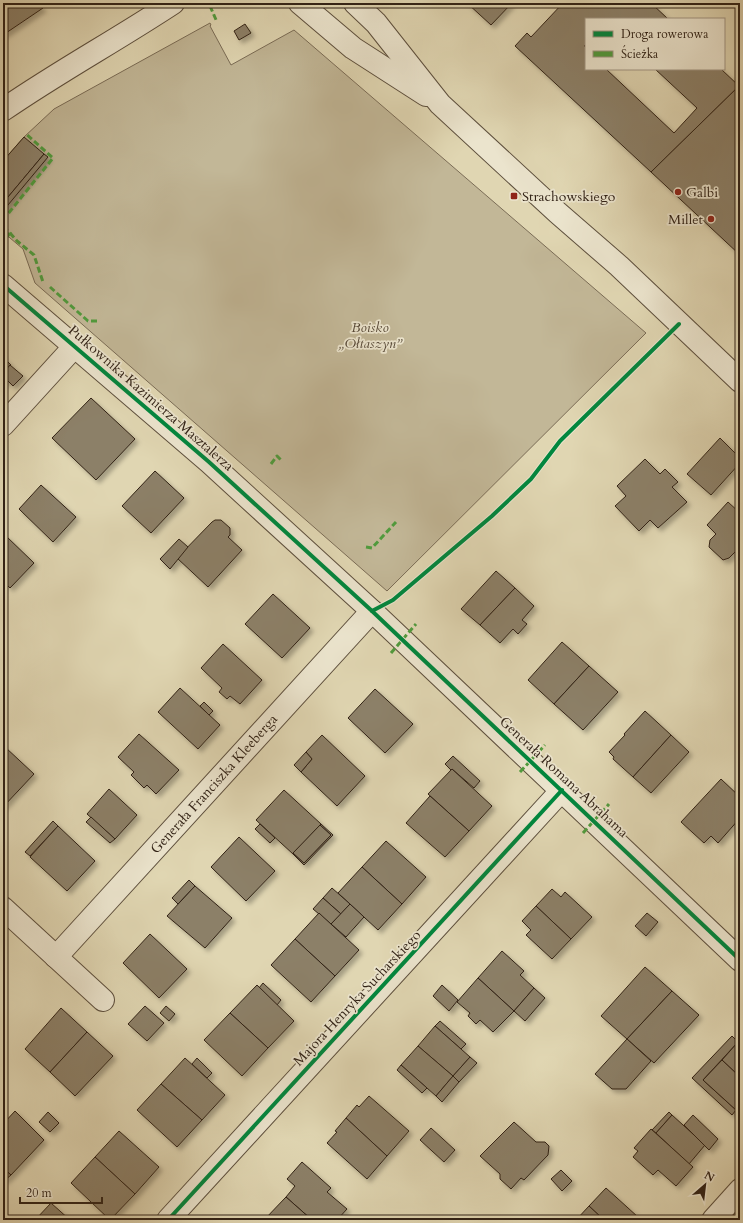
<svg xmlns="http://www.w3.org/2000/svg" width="743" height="1223" font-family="Cardo,serif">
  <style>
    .green { fill: #c2b797; stroke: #7a6c56 }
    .building { fill: #8c8067; stroke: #312216; filter: url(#shadow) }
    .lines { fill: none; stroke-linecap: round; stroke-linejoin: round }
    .minor-casing { stroke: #5d4f3d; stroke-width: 24 }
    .tertiary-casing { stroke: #5d4f3d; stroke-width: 24 }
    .minor { stroke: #ebe4cd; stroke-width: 22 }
    .tertiary { stroke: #ebe4cd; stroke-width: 22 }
    .quiet { stroke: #509b3d; stroke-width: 3; stroke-dasharray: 6 3; stroke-linecap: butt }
    .cycleway-casing { stroke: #ebe4cd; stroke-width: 6 }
    .cycleway { stroke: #00873e; stroke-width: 4 }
    .poi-dot { fill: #8f2418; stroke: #ebe4cd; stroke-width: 1.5 }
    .labels { text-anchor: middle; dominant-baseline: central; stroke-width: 3.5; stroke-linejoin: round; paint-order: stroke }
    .poi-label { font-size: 14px; fill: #312216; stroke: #ebe4cd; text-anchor: start }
    .park-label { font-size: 14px; font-style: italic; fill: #554736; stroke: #ebe4cd }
    .street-label { font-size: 14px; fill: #312216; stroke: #ebe4cd }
  </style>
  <defs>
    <filter id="shadow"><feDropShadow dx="3.5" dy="3.5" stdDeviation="2" flood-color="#0004"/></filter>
  </defs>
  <rect width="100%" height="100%" fill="#e0d6b2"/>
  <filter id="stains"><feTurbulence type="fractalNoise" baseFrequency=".005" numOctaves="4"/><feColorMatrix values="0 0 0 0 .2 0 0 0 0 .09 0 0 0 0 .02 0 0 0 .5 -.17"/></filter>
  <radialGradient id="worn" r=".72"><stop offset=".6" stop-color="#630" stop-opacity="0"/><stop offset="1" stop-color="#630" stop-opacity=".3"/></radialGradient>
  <!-- green -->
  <polygon class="green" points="210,23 211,25 210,26 231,65 294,30 646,333 387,591 35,283 23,249 3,232 3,161 24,137 54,109"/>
  <!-- building -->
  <g class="building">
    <polygon points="3,3 37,3 43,8 3,35"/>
    <polygon points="467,3 512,3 491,25"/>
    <polygon points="563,3 651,3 668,19 586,19 586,44 584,46 586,47 586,69 606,69 674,133 697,108 655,69 721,69 739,86 651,172 515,46 527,33 531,37"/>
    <polygon points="245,24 251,33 239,40 234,31"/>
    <polygon points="739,86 740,87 740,255 651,172"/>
    <polygon points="24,137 44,154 3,203 3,161"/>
    <polygon points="44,154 48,157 3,211 3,203"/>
    <polygon points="3,357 11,365 3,373"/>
    <polygon points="10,365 23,376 13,386 3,376 3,373"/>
    <polygon points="3,376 7,380 3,385"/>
    <polygon points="91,398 135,439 96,480 52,438"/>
    <polygon points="720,438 740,458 740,463 711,495 687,474"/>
    <polygon points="645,459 660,474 665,469 678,482 672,487 687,502 658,528 650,520 639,531 615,506 626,496 617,486"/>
    <polygon points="155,471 184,498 151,533 122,506"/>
    <polygon points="41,485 76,517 53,542 19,509"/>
    <polygon points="728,502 740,513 740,556 735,552 729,558 723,560 709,547 710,540 716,534 707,525"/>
    <polygon points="215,520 221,520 230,528 230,535 228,537 242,550 208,587 177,558 212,522"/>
    <polygon points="3,536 4,537 6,536 34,563 10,588 3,581"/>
    <polygon points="179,539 188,547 170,569 160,559"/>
    <polygon points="496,571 515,588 480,625 461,609"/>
    <polygon points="515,588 534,606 522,620 527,624 518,634 513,629 500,643 480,625"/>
    <polygon points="273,594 310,628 282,658 245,624"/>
    <polygon points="562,642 589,666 554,704 528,680"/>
    <polygon points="223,644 262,680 240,704 230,696 227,699 219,692 222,688 201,668"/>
    <polygon points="589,666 618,692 583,730 554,704"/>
    <polygon points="180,688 220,725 198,749 158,712"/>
    <polygon points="375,689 413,724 385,753 348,718"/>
    <polygon points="204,702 213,711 209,715 200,706"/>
    <polygon points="645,711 671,735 633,777 613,759 614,757 609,752 625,735 624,734"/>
    <polygon points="139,734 179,770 156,794 147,785 144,788 131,775 134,772 118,757"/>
    <polygon points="322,735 365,776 337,806 301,772 312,759 306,752"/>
    <polygon points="671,735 689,752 651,793 633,777"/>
    <polygon points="5,747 34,774 3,807 3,749"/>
    <polygon points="306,752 312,759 301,772 294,765"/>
    <polygon points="453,756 480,781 474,788 452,769 451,770 445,764"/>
    <polygon points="452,769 492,806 469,831 428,794"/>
    <polygon points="721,779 740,797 740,818 718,843 711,836 704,843 681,822"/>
    <polygon points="109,789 137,815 115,839 87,814"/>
    <polygon points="284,790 321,824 293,854 256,820"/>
    <polygon points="430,796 469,831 445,857 406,823"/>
    <polygon points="91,817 115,839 110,843 86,822"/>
    <polygon points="53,821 58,826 30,856 25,852"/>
    <polygon points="260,824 275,838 270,843 255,829"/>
    <polygon points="321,824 333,835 304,865 293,854 293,853 304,863 331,835 320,825"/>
    <polygon points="320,825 331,835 304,863 293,853"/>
    <polygon points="58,826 95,861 67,891 30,857"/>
    <polygon points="239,837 275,871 246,901 211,867"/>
    <polygon points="386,841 426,877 402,904 362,867"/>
    <polygon points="362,867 402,904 378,930 338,893"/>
    <polygon points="189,880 195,886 178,904 172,898"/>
    <polygon points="195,886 232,918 205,948 167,916"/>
    <polygon points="332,888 350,904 341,914 323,898"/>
    <polygon points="552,889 561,897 565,892 592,917 571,939 536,906"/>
    <polygon points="323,898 341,914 331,924 313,909"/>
    <polygon points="350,904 364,917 346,937 331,924"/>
    <polygon points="536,906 571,939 552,959 526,935 531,930 522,921"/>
    <polygon points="319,913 359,950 335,976 295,939"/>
    <polygon points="647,913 658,922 646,936 635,926"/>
    <polygon points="150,934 187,969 159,998 123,963"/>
    <polygon points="295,939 335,976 311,1002 271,965"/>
    <polygon points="502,951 524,971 520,975 534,988 514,1011 478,978"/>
    <polygon points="645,967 672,991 627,1039 601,1016"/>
    <polygon points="478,978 514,1011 493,1032 480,1020 476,1024 468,1016 470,1013 457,1002"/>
    <polygon points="263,983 281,1000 277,1005 259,988"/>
    <polygon points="257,985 294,1021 268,1048 230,1013"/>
    <polygon points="442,985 458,1000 449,1011 433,996"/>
    <polygon points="534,988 545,998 525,1021 514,1011"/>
    <polygon points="672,991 699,1015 654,1063 627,1039"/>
    <polygon points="145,1006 164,1023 147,1041 128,1024"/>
    <polygon points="166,1006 175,1014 169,1021 160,1013"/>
    <polygon points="61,1008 87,1032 50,1072 25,1049"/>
    <polygon points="230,1013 268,1048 242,1076 204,1040"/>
    <polygon points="440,1021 466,1044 461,1049 435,1026"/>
    <polygon points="435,1026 470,1057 453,1076 418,1046"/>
    <polygon points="87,1032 113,1056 75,1096 50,1072"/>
    <polygon points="732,1036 738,1042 703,1080 736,1110 732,1115 692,1078"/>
    <polygon points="627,1039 651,1061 626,1089 612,1089 595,1074"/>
    <polygon points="738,1042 740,1043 740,1077 722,1060"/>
    <polygon points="418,1046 453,1076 436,1096 401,1065"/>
    <polygon points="470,1057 477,1063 459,1082 453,1076"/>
    <polygon points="185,1058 225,1095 202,1120 161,1084"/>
    <polygon points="197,1058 212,1073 207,1078 192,1064"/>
    <polygon points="722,1060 740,1077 740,1106 736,1110 703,1080"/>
    <polygon points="401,1065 427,1088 422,1093 397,1070"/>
    <polygon points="453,1076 459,1082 442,1102 436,1096"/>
    <polygon points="161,1084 202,1120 177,1147 137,1110"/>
    <polygon points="369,1096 409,1131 387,1156 346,1118 357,1105 359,1107"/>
    <polygon points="15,1111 44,1140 11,1175 3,1168 3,1124"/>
    <polygon points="48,1112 59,1123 50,1132 39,1122"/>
    <polygon points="669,1112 672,1115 656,1133 652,1130"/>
    <polygon points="672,1115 705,1145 689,1164 656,1133"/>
    <polygon points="693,1115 718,1139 709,1150 684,1125"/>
    <polygon points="346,1118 387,1156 367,1179 327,1143 337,1132 335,1131"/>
    <polygon points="514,1122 536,1142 545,1142 549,1146 548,1155 524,1180 521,1178 511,1189 500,1179 500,1174 480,1156"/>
    <polygon points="431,1128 455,1150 444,1162 420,1140"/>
    <polygon points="651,1129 693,1167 676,1186 658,1170 653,1175 633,1157 638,1151 634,1148"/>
    <polygon points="119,1131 159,1167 135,1194 95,1157"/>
    <polygon points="95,1157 135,1194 110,1220 71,1183"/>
    <polygon points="302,1162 331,1188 327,1192 347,1209 337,1220 312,1220 286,1197 295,1186 287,1179"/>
    <polygon points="3,1168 11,1175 4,1181 3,1181"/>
    <polygon points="561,1170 572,1181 562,1191 551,1179"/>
    <polygon points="606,1188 638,1217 636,1220 604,1220 589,1206"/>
    <polygon points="286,1197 312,1220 264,1220"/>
    <polygon points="51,1203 70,1220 35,1220"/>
    <polygon points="589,1206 604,1220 576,1220"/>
  </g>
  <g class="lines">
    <defs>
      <g id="minor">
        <path d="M3,110C58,72 117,40 173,3"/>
        <polyline points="3,285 209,462 372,611 740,960"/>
        <polyline points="3,425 74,347"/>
        <polyline points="3,908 103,1000"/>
        <polyline points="56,957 372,611"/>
        <polyline points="168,1220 562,790"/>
        <polyline points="713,1220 740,1190"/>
      </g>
      <g id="tertiary">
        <polyline points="300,3 353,48 426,95"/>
        <polyline points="355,3 376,23 440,104 558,213 619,266 740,381"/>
      </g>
    </defs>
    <!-- minor casing -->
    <use href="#minor" class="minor-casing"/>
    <!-- tertiary casing -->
    <use href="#tertiary" class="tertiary-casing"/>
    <!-- minor -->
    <use href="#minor" class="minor"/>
    <!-- tertiary -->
    <use href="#tertiary" class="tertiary"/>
    <!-- quiet -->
    <g class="quiet">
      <polyline points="210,6 217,22"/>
      <polyline points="3,220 53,158 26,134"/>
      <polyline points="3,227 10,233 3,242"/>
      <polyline points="10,233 17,241 34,255 43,282"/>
      <polyline points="50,287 88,321 97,321"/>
      <polyline points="271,464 277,456 281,460"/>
      <polyline points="366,547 372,548 396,522"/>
      <polyline points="391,653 416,624"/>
      <polyline points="520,772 545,745"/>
      <polyline points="583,833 609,804"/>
    </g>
    <defs>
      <g id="cycleway">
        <polyline points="3,285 209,462 372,611 740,960"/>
        <polyline points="372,611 393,600 492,516 531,479 560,441 679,324"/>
        <polyline points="168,1220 562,790"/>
      </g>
    </defs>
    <!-- cycleway casing -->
    <use href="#cycleway" class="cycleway-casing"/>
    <!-- cycleway -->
    <use href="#cycleway" class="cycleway"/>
  </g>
  <!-- markers -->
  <g class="poi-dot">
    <circle cx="678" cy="192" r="4"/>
    <rect x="510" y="192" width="8" height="8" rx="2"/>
    <circle cx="711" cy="219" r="4"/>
  </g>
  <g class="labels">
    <!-- poi labels -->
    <g class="poi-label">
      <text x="686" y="192">Galbi</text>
      <text x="522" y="196">Strachowskiego</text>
      <text x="703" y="219" text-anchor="end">Millet</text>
    </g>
    <!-- park labels -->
    <g class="park-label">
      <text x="370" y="327">Boisko<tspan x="370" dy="16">„Ołtaszyn”</tspan></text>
    </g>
    <!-- street labels -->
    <g class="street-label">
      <text transform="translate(151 398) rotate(41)">Pułkownika Kazimierza Masztalerza</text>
      <text transform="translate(564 777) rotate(43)">Generała Romana Abrahama</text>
      <text transform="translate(214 784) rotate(-48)">Generała Franciszka Kleeberga</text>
      <text transform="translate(357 998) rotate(-47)">Majora Henryka Sucharskiego</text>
    </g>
  </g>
  <!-- margin -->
  <rect width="743" height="1223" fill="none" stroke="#e0d6b2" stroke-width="16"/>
  <rect x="4" y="4" width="735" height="1215" fill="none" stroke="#312216" stroke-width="2"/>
  <rect x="8" y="8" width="727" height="1207" fill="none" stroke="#312216"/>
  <!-- legend -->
  <rect x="585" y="18" width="140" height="52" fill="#ebe4cd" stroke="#a19684"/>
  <rect x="593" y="31" width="20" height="6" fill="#00873e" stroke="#a19684"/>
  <text x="621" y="38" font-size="12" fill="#312216">Droga rowerowa</text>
  <rect x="593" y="51" width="20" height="6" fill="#509b3d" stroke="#a19684"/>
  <text x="621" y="58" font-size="12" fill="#312216">Ścieżka</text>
  <!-- north arrow -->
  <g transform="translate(705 1185) rotate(28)" stroke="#ebe4cd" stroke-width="3" paint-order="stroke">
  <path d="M0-3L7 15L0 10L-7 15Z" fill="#312216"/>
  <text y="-6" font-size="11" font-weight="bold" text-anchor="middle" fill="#312216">N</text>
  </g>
  <!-- scale -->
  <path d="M20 1197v6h82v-6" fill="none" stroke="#312216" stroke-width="2"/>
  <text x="26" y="1197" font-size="12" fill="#312216" stroke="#ebe4cd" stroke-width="3" paint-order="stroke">20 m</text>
  <rect width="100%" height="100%" filter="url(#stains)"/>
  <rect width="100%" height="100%" fill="url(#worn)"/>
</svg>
